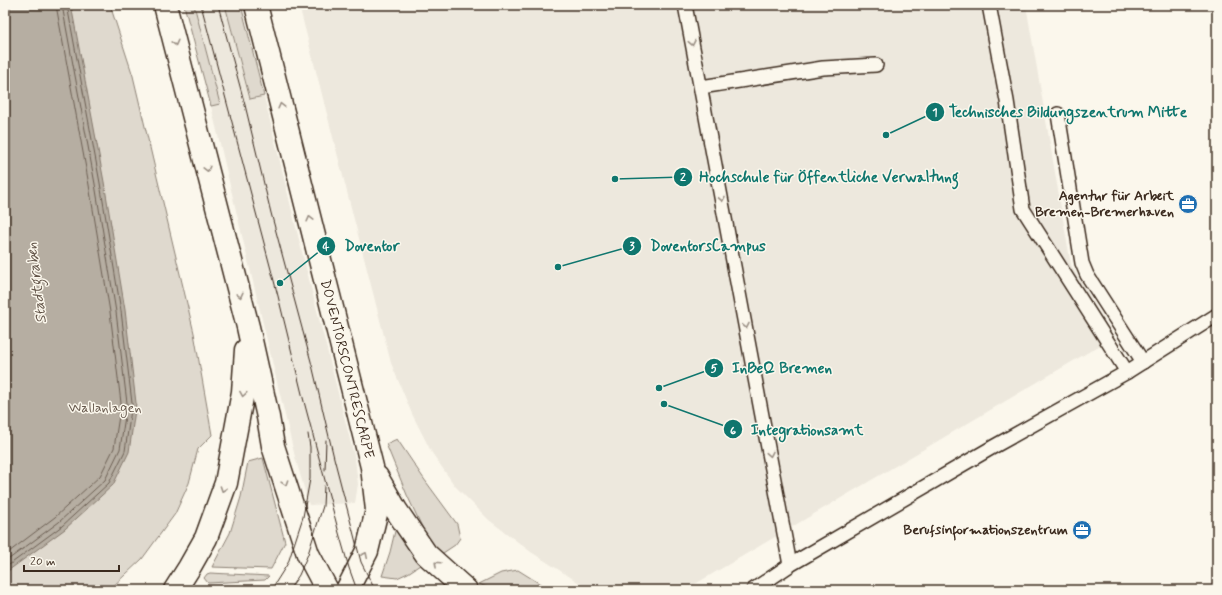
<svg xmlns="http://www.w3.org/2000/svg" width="1222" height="595" font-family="Mynerve,sans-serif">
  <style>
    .built { fill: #ede8dd }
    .green { fill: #dfd9ce; stroke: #8d8276 }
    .water { fill: #b6aea2; stroke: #85796d }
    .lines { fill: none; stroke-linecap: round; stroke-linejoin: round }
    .shore { stroke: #6c5f53; stroke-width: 1 }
    .service-casing { stroke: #3b2a1e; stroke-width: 16 }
    .secondary-casing { stroke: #3b2a1e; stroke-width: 25 }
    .service { stroke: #fbf7ec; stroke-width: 13 }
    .secondary { stroke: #fbf7ec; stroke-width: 22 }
    .tram { stroke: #3b2a1e; stroke-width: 1 }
    .oneway { stroke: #9b9085 }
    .labels { text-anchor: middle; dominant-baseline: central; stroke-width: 3; stroke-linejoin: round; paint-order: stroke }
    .poi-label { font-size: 14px; font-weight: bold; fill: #3b2a1e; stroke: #fbf7ec; text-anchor: end }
    .street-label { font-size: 14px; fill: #3b2a1e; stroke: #fbf7ec }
    .park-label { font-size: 14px; fill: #64564a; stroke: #fbf7ec }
    .water-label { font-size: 15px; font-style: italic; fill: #605246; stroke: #fbf7ec }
    .leader { fill: none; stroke: #0f766e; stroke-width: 1.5 }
    .callout-dot { fill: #0f766e; stroke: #fbf7ec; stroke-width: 1.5 }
    .mark-label { font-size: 12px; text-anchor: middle; font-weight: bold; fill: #fff }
    .callout-label { font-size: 15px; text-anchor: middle; font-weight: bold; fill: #0f766e; stroke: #fbf7ec; stroke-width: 3; stroke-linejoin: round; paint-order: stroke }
  </style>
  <rect width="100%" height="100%" fill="#fbf7ec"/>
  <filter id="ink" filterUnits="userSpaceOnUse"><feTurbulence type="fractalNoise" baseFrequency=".025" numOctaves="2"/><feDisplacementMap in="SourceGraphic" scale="8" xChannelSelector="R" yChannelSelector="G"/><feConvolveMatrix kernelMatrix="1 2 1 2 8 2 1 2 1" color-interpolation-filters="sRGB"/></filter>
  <g filter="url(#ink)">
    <!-- built -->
    <g class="built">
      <polygon points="194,5 225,5 249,99 264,96 302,252 355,459 358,484 355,503 309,505 295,457 211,106 220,103"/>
      <polygon points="299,5 1026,5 1071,265 1114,337 685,590 593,590 581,584 531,552 489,520 455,486 432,453 412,414 391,363"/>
    </g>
    <!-- green -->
    <g class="green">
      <polygon points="5,5 110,5 133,76 194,333 212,435 198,449 189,483 175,514 142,559 109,590 5,590"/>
      <polygon points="184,5 194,5 220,104 211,106"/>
      <polygon points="225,5 241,5 264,96 250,99"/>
      <polygon points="397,439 424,479 457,524 460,538 455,545 440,555 423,529 407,495 386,444"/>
      <polygon points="263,458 285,542 271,569 212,567 230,533 241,497 248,462"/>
      <polygon points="396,527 407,547 420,565 408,573 397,578 382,576 390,552"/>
      <polygon points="518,570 550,590 494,590 479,584 501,573"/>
      <polygon points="210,573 269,576 265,580 208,583 204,578 207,574"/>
    </g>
    <!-- water -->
    <polygon class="water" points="5,5 71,5 104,182 125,310 136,403 129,452 113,485 65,529 5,573"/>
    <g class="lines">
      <!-- shore -->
      <g class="shore">
        <polyline points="5,555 55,517 100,476 114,448 121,403 110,312 89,185 56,5"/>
        <polyline points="5,562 59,522 105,480 120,449 127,403 116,312 95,184 62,5"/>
        <polyline points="5,568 62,526 109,483 125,451 132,403 121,311 100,183 67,5"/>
      </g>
      <defs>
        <g id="service">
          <polyline points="685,5 790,565"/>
          <polyline points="989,5 1007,101 1023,209 1127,372"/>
          <polyline points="701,87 823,68 876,65"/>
          <polyline points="1058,114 1082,263 1087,275 1143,362"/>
          <polyline points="753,590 790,565 993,447 1127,372 1217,315"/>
        </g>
        <g id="secondary">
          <polyline points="165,5 248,327 268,417 273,446 308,554 327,590"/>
          <polyline points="256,5 372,467 377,510 367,551 347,590"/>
          <polyline points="377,477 396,510 426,554 466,590"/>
          <polyline points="175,590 189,568 206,538 226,483 243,392 246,350"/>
        </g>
      </defs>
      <!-- service casing -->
      <use href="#service" class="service-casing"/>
      <!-- secondary casing -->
      <use href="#secondary" class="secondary-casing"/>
      <!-- service -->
      <use href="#service" class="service"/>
      <!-- secondary -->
      <use href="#secondary" class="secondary"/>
      <!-- tram -->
      <g class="tram">
        <polyline points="201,5 278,296 302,394 339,533 349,568 357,590"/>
        <polyline points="218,5 245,105 271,213 313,369 334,458 361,562 375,590"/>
        <polyline points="325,470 326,440"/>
        <polyline points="271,590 288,563 303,517 310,479 310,447 308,434"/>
        <polyline points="289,590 299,575 308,554 323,506 324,486"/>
      </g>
    </g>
    <!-- one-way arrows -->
    <defs><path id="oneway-chevron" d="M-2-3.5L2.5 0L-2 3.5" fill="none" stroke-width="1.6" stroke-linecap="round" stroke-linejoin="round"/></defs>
    <g class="oneway">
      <use href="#oneway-chevron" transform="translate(175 43) rotate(76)"/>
      <use href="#oneway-chevron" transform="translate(692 43) rotate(79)"/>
      <use href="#oneway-chevron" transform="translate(281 106) rotate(-104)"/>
      <use href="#oneway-chevron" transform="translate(207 169) rotate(76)"/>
      <use href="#oneway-chevron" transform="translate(722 199) rotate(79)"/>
      <use href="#oneway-chevron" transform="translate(310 219) rotate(-104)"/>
      <use href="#oneway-chevron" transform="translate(240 295) rotate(76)"/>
      <use href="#oneway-chevron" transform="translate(746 326) rotate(79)"/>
      <use href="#oneway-chevron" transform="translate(243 394) rotate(99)"/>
      <use href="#oneway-chevron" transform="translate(770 454) rotate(79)"/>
      <use href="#oneway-chevron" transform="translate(285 483) rotate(72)"/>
      <use href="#oneway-chevron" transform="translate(223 489) rotate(109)"/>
      <use href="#oneway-chevron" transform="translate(365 555) rotate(-64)"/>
      <use href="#oneway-chevron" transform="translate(437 564) rotate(-137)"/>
    </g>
  </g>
  <!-- icons -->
  <defs>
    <symbol id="office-disc" viewBox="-11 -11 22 22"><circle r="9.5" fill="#1f6fb2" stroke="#fbf7ec"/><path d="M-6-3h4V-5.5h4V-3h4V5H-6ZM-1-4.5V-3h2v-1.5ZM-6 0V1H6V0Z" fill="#fff"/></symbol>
  </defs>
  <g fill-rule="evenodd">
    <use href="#office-disc" x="1177" y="193" width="22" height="22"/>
    <use href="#office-disc" x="1071" y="519" width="22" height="22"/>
  </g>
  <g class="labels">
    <!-- poi labels -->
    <g class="poi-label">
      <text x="1174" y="196">Agentur für Arbeit<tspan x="1174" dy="16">Bremen-Bremerhaven</tspan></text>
      <text x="1068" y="530">Berufsinformationszentrum</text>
    </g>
    <!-- street labels -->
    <g class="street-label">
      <text transform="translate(347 369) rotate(76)">DOVENTORSCONTRESCARPE</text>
    </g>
    <!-- park labels -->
    <g class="park-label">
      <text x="105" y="408">Wallanlagen</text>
    </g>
    <!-- water labels -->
    <g class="water-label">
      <text transform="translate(37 283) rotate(-97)">Stadtgraben</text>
    </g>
  </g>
  <!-- callouts -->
  <path class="leader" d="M886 135L935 112M615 179L683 177M558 267L632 246M280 283L326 246M659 388L714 368M664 404L733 429"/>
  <g class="callout-dot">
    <circle cx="886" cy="135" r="4"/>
    <circle cx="615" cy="179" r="4"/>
    <circle cx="558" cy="267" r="4"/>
    <circle cx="280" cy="283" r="4"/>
    <circle cx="659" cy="388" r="4"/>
    <circle cx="664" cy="404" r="4"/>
    <circle cx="935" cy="112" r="10"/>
    <circle cx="683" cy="177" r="10"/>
    <circle cx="632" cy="246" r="10"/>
    <circle cx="326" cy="246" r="10"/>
    <circle cx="714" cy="368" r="10"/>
    <circle cx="733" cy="429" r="10"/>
  </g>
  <g class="mark-label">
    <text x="935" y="116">1</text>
    <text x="683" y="181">2</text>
    <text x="632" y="250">3</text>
    <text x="326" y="250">4</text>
    <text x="714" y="372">5</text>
    <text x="733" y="434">6</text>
  </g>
  <g class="callout-label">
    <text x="1068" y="117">Technisches Bildungszentrum Mitte</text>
    <text x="829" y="182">Hochschule für Öffentliche Verwaltung</text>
    <text x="708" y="251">DoventorsCampus</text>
    <text x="372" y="251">Doventor</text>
    <text x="782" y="373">InBeQ Bremen</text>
    <text x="807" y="435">Integrationsamt</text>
  </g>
  <!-- margin -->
  <rect width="1222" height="595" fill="none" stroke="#fbf7ec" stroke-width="20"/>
  <rect x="10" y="10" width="1202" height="575" fill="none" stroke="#3b2a1e" stroke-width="1.5" filter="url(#ink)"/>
  <!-- scale -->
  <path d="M24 565v6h95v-6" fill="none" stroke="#3b2a1e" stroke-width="2"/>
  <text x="30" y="565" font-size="12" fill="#3b2a1e" stroke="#fbf7ec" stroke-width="3" paint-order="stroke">20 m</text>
</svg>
